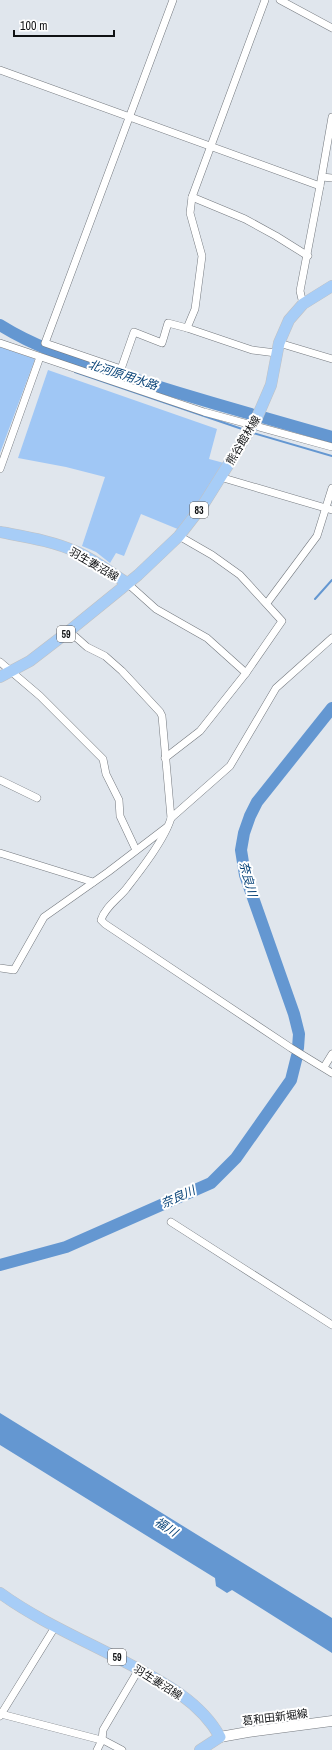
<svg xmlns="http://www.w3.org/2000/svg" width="332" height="1750" font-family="'Archivo Narrow','Noto Sans JP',sans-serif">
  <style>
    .green { fill: #a0c7f5 }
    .water { fill: #6497d1 }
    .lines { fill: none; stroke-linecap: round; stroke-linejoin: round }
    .stream { stroke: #6497d1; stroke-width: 2 }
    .river { stroke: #6497d1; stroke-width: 12 }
    .minor-casing { stroke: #74797f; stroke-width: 8 }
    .secondary-casing { stroke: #74797f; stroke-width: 11 }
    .primary-casing { stroke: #c1c1c2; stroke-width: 12 }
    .minor { stroke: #fff; stroke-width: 7 }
    .secondary { stroke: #fff; stroke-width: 10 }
    .primary { stroke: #a7cdf7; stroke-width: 11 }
    .labels { text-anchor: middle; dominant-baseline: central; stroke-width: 4; stroke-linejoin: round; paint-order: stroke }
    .shield { fill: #fff; stroke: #58595a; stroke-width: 1 }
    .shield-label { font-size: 10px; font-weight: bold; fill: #101214 }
    .street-label { font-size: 11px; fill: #101214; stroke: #fff }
    .water-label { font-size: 12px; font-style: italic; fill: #064176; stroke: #fff }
  </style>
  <rect width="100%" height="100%" fill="#e0e6ed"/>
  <!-- green -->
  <g class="green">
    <polygon points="0,347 35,359 0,453"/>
    <polygon points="48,370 217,429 209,459 224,463 180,530 141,514 124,556 116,553 110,563 96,552 82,546 105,477 66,467 18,458"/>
  </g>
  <!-- water -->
  <polygon class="water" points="0,1413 332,1618 332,1653 232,1590 227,1593 216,1586 215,1578 0,1445"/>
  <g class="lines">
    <!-- stream -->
    <g class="stream">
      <polyline points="75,372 245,430"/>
      <polyline points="253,433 332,456"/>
      <polyline points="315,599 332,580"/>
    </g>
    <!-- river -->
    <g class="river">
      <path d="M0,325C35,347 73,359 112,372C158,387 205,401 251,414"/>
      <polyline points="262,417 332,437"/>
      <polyline points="298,1048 299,1034 294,1014 245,875 241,850 244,833 250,816 257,802 332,708"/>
      <polyline points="0,1265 66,1247 211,1183 236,1158 291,1080 297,1056"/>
    </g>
    <defs>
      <g id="minor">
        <polyline points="173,0 45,343 121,369 134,332 162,343 168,323 187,328"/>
        <polyline points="265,0 192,197 190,213 202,256 195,309 187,328 252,350 276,353"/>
        <polyline points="280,0 332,28"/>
        <polyline points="0,70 320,186 300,291 303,304"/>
        <polyline points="322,177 332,178"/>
        <polyline points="320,186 332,117"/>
        <polyline points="192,197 245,219 276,236 308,256"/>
        <polyline points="0,343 204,412 332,447"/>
        <polyline points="279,343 332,359"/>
        <polyline points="0,469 40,357"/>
        <polyline points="220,477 332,510"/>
        <polyline points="179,536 212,555 240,575 282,621 246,673"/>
        <polyline points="127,583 156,609 207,638 246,673 200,731 165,758"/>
        <polyline points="267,603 317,536 332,488"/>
        <polyline points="69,631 87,647 105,656 122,671 160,712 162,716 171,818 230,766 276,688 332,638"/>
        <polyline points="0,662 40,696 103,759 106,774 119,800 120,816 136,850"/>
        <polyline points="0,780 37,798"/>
        <path d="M171,818C165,839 140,871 126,889C118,899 105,907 101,920L105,924L291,1048L332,1073"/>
        <polyline points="0,853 93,882"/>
        <polyline points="0,968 14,970 44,917 108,872 167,827"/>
        <polyline points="324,1067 332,1054"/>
        <polyline points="171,1222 332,1325"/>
        <polyline points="1,1714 105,1741 122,1750"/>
        <polyline points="0,1716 55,1627"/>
        <polyline points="97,1750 102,1740 103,1730 139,1669"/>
      </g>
      <polyline id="secondary" points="220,1737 248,1732 332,1721"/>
      <g id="primary">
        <path d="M0,532C26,537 53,541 77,552C95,560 111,573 127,583"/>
        <polyline points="0,677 30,661 69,631 138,575 179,536 203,505 255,422 271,385 279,343 289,320 303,304 332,286"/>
        <path d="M0,1593C40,1622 86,1641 129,1664C163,1682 201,1702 220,1737L200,1750"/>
      </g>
    </defs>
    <!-- minor casing -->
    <use href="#minor" class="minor-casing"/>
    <!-- secondary casing -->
    <use href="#secondary" class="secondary-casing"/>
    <!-- primary casing -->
    <use href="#primary" class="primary-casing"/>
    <!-- minor -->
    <use href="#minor" class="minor"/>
    <!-- secondary -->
    <use href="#secondary" class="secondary"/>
    <!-- primary -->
    <use href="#primary" class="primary"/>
  </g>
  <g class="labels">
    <!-- shield labels -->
    <g class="shield">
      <rect x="190" y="502" width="18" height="16" rx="3"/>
      <rect x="57" y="626" width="18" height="16" rx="3"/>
      <rect x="108" y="1649" width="18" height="16" rx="3"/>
    </g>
    <g class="shield-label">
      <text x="199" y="510">83</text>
      <text x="66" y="634">59</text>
      <text x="117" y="1657">59</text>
    </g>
    <!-- street labels -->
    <g class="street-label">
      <text transform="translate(243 440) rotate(-59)">熊谷館林線</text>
      <text transform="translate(94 564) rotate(30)">羽生妻沼線</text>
      <text transform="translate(158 1682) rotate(32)">羽生妻沼線</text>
      <text transform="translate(275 1717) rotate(-7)">葛和田新堀線</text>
    </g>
    <!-- water labels -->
    <g class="water-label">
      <text transform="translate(123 375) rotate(18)">北河原用水路</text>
      <text transform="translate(248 879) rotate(75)">奈良川</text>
      <text transform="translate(178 1197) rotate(-24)">奈良川</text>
      <text transform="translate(166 1527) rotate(32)">福川</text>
    </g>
  </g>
  <!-- scale -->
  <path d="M14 30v6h100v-6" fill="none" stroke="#101214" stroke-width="2"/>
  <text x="20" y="30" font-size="12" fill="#101214" stroke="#ffffff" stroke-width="3" paint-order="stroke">100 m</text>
</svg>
